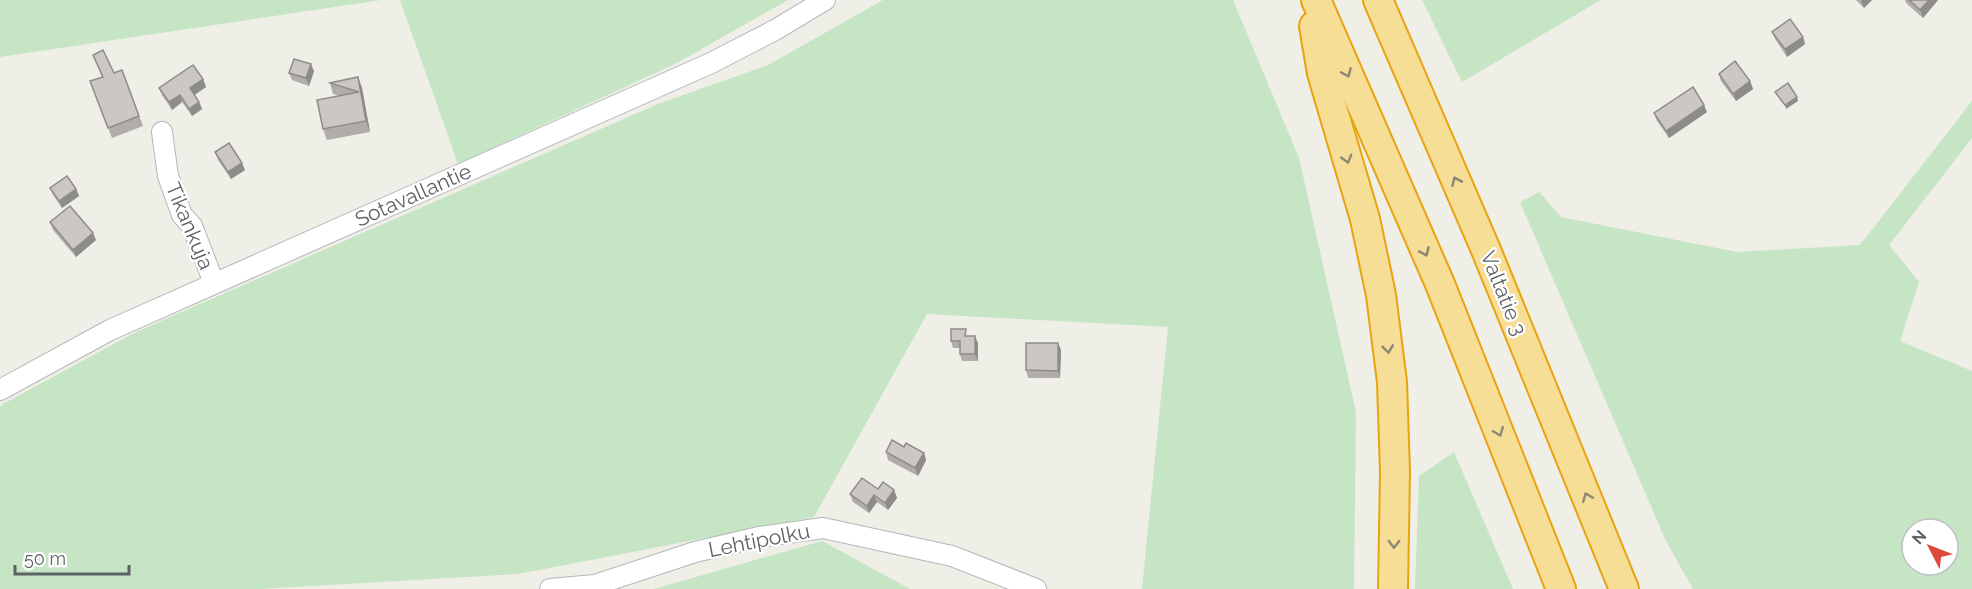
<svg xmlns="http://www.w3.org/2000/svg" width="1972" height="589" font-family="Raleway,sans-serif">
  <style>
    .green { fill: #c5e5c5; fill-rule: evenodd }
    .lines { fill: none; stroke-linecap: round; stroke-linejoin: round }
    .minor-casing { stroke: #b4b7ba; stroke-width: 22 }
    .highway-casing { stroke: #e8a40e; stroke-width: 32 }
    .minor { stroke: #fff; stroke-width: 20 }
    .highway { stroke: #f7de97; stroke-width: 28 }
    .wall { fill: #afaca9 }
    .shaded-wall { fill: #8e8c89 }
    .building { fill: #cbc8c4; stroke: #8e8c89; stroke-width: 1.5 }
    .oneway { stroke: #8c8775 }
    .labels { text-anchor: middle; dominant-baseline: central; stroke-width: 4.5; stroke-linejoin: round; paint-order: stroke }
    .street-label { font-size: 21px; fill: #5e6266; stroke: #fff }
  </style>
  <rect width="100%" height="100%" fill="#efeee7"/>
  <!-- green -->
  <g class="green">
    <polygon points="0,0 381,0 0,57"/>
    <polygon points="400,0 788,0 677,63 458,164"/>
    <polygon points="883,0 1233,0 1299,158 1356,412 1354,589 1142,589 1168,327 927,314 814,517 518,574 260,589 0,589 0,407 3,404 136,332 658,104 768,65"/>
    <polygon points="1422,0 1601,0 1462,82"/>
    <path d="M1972,101V138L1889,245L1919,282L1900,341L1972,371V589H1693L1666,541L1520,202L1539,192L1561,217L1737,252L1860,245ZM1912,529H1948V565H1912Z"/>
    <polygon points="1454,452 1513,589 1415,589 1419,476"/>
    <polygon points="822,541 910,589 654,589"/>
  </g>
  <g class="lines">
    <defs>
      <g id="minor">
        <polyline points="162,132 168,176 182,215 192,226 214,283"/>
        <polyline points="0,390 110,330 711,63 775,30 825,0"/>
        <polyline points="550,589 595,585 695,552 759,537 823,528 952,556 1036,589"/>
      </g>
      <g id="highway">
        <polyline points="1316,0 1440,284 1561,589"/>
        <polyline points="1378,0 1486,250 1624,589"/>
        <polyline points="1314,26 1322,73 1365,219 1381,295 1392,382 1395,472 1393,589"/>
      </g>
    </defs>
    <!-- minor casing -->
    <use href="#minor" class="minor-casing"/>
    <!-- highway casing -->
    <use href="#highway" class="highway-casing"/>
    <!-- minor -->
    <use href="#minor" class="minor"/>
    <!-- highway -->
    <use href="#highway" class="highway"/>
  </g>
  <!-- wall -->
  <g class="wall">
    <polygon points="1856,0 1872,0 1864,8"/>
    <polygon points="1905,0 1938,0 1923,18 1906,3"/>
    <polygon points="1772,32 1803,37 1805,44 1787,57 1775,39"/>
    <polygon points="93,55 114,73 122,70 143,126 112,138 90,81 102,77"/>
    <polygon points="314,71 309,86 292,80 289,73"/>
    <polygon points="1719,74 1750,81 1753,89 1736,101 1721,81"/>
    <polygon points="358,77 362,88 370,132 327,140 323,129 340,96 333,94 330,83"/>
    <polygon points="203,79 206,87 194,95 199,102 202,109 192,116 182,102 172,110 162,95 159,88"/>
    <polygon points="1707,112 1669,138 1657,121 1654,113"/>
    <polygon points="215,152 245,170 231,179 218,160"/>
    <polygon points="50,188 76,189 79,196 62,208 53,195"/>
    <polygon points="50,222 93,233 96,240 76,257 53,230"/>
    <polygon points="968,336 978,343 978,361 962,361 960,354 960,348 953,348 951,341"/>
    <polygon points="1058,343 1061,350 1060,378 1028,378 1026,370"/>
    <polygon points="904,447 924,453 926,460 918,476 888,460 886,452"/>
    <polygon points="878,489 894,490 897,498 888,510 877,502 869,513 853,502 850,494"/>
  </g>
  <!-- shaded-wall -->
  <g class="shaded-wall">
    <polygon points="1862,0 1872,0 1864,8 1861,1"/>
    <polygon points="1929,0 1938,0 1923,18 1920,10"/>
    <polygon points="1803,37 1805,44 1787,57 1785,49"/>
    <polygon points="311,64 314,71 309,86 306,78"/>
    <polygon points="358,77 362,88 370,132 366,121"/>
    <polygon points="203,79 206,87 193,96 190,88"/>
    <polygon points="1750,81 1753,89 1736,101 1733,94"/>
    <polygon points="180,95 182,102 172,110 169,102"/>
    <polygon points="1797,97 1798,101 1786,109 1785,105"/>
    <polygon points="199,102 202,109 192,116 189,109"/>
    <polygon points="1704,105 1707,112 1669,138 1666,131"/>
    <polygon points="242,163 245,170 231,179 228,172"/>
    <polygon points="76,189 79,196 62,208 59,201"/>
    <polygon points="93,233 96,240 76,257 73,250"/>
    <polygon points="975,336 978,343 978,361 975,354"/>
    <polygon points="1058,343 1061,350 1060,378 1058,371"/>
    <polygon points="924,453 926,460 918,476 915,468"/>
    <polygon points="894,490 897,498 888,510 885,503"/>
    <polygon points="874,495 877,502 869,513 867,506"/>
  </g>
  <!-- building -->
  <g class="building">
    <polygon points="1909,0 1929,0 1920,10"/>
    <polygon points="1790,19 1803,37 1785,49 1772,32"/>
    <polygon points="103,50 114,73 122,70 139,116 108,128 90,81 103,77 93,55"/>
    <polygon points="294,59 311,64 306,78 289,73"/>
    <polygon points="1735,61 1750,81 1733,94 1719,74"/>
    <polygon points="193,65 203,79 190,88 199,102 189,109 180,95 169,102 159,88"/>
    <polygon points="358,77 366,121 323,129 317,100 359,92 330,83"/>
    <polygon points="1788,83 1797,97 1785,105 1775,92"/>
    <polygon points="1693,87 1704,105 1666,131 1654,113"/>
    <polygon points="229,143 242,163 228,172 215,152"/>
    <polygon points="67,176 76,189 59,201 50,188"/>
    <polygon points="70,206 93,233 73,250 50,222"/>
    <polygon points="951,329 966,329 965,336 975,336 975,354 960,354 960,341 951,341"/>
    <polygon points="1026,343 1058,343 1058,371 1026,370"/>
    <polygon points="892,440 904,447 906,443 924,453 915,468 886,452"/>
    <polygon points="862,478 878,489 883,482 894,490 885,503 874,495 867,506 850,494"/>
  </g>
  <!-- one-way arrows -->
  <defs><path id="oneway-chevron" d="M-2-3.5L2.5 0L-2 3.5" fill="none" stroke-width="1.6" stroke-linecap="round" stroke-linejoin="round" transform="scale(1.5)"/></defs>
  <g class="oneway">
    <use href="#oneway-chevron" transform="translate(1347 73) rotate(67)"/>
    <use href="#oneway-chevron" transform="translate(1347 159) rotate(74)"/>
    <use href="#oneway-chevron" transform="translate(1456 181) rotate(-114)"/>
    <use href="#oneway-chevron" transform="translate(1425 252) rotate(66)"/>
    <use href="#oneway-chevron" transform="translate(1388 349) rotate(83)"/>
    <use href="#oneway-chevron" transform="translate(1499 432) rotate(68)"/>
    <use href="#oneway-chevron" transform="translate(1587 497) rotate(-112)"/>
    <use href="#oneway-chevron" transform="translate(1394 544) rotate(91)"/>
  </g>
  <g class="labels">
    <!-- street labels -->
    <g class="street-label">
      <text transform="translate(413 195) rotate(-24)">Sotavallantie</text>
      <text transform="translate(190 226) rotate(67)">Tikankuja</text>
      <text transform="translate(1504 293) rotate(68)">Valtatie 3</text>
      <text transform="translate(759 540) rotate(-11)">Lehtipolku</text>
    </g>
  </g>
  <!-- north arrow -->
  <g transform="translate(1930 547) rotate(312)"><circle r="28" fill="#ffffff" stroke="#bfc0c2" stroke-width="1.5"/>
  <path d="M0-4.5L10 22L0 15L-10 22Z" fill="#df493d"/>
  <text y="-9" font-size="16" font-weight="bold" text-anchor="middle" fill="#5e6266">N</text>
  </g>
  <!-- scale -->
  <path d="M15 565v9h114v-9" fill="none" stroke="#5e6266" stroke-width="3"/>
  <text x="24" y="565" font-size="18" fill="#5e6266" stroke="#ffffff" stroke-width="4.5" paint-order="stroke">50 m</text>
</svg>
